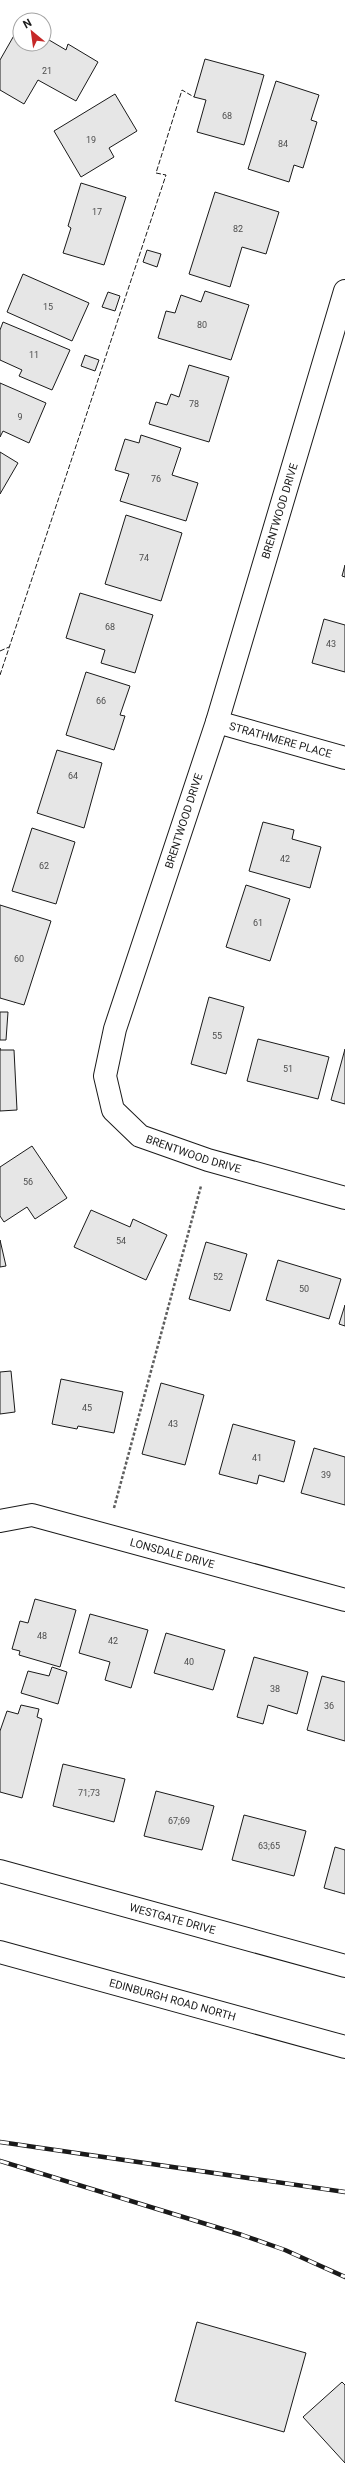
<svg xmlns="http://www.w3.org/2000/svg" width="345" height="2470" font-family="Roboto,sans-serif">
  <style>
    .building { fill: #e6e6e6; stroke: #1a1a1a }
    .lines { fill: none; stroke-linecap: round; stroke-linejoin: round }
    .minor-casing { stroke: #1a1a1a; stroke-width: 24 }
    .secondary-casing { stroke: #1a1a1a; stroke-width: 24 }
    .path { stroke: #5f5f5f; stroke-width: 2.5; stroke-dasharray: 3 2; stroke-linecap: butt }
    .minor { stroke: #fff; stroke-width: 22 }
    .secondary { stroke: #fff; stroke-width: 22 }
    .rail-casing { stroke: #1a1a1a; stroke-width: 4.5 }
    .rail { stroke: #fff; stroke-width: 3; stroke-dasharray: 9; stroke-linecap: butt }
    .fence { stroke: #1a1a1a; stroke-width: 1; stroke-dasharray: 5 2; stroke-linecap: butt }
    .labels { text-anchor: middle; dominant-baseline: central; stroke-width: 3; stroke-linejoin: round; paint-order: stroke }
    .number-label { font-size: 9px; fill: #4d4d4d }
    .street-label { font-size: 11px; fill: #1a1a1a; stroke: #fff }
  </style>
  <rect width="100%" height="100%" fill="#fff"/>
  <!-- building -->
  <g class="building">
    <polygon points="20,25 20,44 44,44 44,37 66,50 68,44 98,62 76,101 38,80 24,104 0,90 0,60"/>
    <polygon points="205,59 264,75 244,145 197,132 206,100 194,97"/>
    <polygon points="276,81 319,95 311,120 317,122 303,168 294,165 289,182 248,169"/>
    <polygon points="115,94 137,131 109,148 114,157 81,177 54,131"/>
    <polygon points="81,183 126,197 104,265 63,253 71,228 68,226"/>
    <polygon points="215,192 279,212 266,254 242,247 230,287 189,274"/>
    <polygon points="147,250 161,254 157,267 143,262"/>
    <polygon points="23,274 89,303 72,341 7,312"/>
    <polygon points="205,291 249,305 231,360 158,338 166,311 175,313 181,295 201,302"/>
    <polygon points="108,292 120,296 115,311 102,307"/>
    <polygon points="3,322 70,350 52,390 19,376 22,370 0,360 0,330"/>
    <polygon points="85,355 99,360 95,371 81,366"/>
    <polygon points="189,365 229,377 209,442 149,424 156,402 167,405 171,394 179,397"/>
    <polygon points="0,383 46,403 29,443 3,431 0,437"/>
    <polygon points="141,435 181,448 172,475 198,483 186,521 120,501 129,474 115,470 125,439 139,443"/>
    <polygon points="0,452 18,463 0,494"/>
    <polygon points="126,515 182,533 161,601 105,584"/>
    <polygon points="345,565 345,577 342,576"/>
    <polygon points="80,593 153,615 135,673 101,663 105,650 66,638"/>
    <polygon points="324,619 345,625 345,672 312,663"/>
    <polygon points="86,672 130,686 120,715 125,716 114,750 66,735"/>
    <polygon points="57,750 102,763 84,828 37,813"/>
    <polygon points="263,822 294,830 292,839 321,847 310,888 249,871"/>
    <polygon points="32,828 75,842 56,904 12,891"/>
    <polygon points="246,885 290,899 270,961 226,947"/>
    <polygon points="0,905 51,921 24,1005 0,998"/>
    <polygon points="209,997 244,1007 226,1074 191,1064"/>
    <polygon points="0,1012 8,1012 6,1040 0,1040"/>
    <polygon points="258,1039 329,1057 318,1099 247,1081"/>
    <polygon points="0,1048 0,1050 14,1050 17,1110 0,1111"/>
    <polygon points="345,1049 345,1104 331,1100"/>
    <polygon points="32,1146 67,1198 35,1219 27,1207 4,1222 0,1216 0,1167"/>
    <polygon points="91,1210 130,1227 133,1219 167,1235 146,1280 74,1247"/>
    <polygon points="0,1240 6,1266 0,1267"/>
    <polygon points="206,1242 247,1254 230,1311 189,1299"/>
    <polygon points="278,1260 341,1279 329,1319 266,1300"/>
    <polygon points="345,1305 345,1326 339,1324"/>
    <polygon points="11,1371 15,1412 0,1414 0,1372"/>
    <polygon points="61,1379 123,1392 114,1433 78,1426 77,1429 52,1424"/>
    <polygon points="161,1383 204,1395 185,1465 142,1454"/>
    <polygon points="233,1424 295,1441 284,1482 259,1475 257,1484 219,1474"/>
    <polygon points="314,1448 345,1457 345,1505 301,1493"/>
    <polygon points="35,1599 76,1610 60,1667 19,1655 20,1651 12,1649 20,1621 28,1623"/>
    <polygon points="90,1614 148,1630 131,1688 105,1680 110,1662 79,1653"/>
    <polygon points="166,1633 225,1650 213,1690 154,1673"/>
    <polygon points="254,1657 308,1672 297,1714 268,1705 263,1724 237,1717"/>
    <polygon points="52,1667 67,1672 58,1704 21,1693 28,1671 49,1676"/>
    <polygon points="322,1676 345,1682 345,1741 307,1730"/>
    <polygon points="21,1705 39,1709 37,1717 42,1719 22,1798 0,1792 0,1731 7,1711 18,1714"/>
    <polygon points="63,1764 125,1779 114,1822 53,1806"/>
    <polygon points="156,1791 214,1806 202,1850 144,1836"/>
    <polygon points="244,1815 306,1831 294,1876 232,1860"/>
    <polygon points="335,1847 345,1850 345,1894 324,1888"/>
    <polygon points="197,2322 306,2353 284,2432 175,2401"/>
    <polygon points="342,2382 345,2385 345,2463 303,2417"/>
  </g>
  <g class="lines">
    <defs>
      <g id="minor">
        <path id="s1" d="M345,291L217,722L115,1029L105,1076L113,1110L140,1136L208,1160L345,1198"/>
        <path id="s2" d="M217,722L345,758"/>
        <path id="s3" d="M0,1521L32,1515L345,1600"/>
        <path id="s4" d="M0,1871L345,1966"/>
      </g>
      <g id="secondary">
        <path id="s5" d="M0,1952L345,2047"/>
      </g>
    </defs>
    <!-- minor casing -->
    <use href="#minor" class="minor-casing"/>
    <!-- secondary casing -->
    <use href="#secondary" class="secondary-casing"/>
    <!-- path -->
    <polyline class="path" points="114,1508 201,1186"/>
    <!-- minor -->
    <use href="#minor" class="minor"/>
    <!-- secondary -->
    <use href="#secondary" class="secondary"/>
    <defs>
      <g id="rail">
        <polyline points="0,2142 345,2192"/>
        <polyline points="0,2161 242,2235 285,2250 345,2277"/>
      </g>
    </defs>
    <!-- rail casing -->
    <use href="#rail" class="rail-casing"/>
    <!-- rail -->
    <use href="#rail" class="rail"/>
    <!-- fence -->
    <g class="fence">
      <polyline points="0,651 9,647"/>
      <polyline points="0,675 166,175 156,173 182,90 194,97"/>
    </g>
  </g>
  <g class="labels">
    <!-- number labels -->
    <g class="number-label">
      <text x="47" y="71">21</text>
      <text x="227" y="116">68</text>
      <text x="91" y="140">19</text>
      <text x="283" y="144">84</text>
      <text x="97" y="212">17</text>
      <text x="238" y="229">82</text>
      <text x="48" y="307">15</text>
      <text x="202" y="325">80</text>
      <text x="34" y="355">11</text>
      <text x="194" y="404">78</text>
      <text x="20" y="417">9</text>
      <text x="156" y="479">76</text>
      <text x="144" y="558">74</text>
      <text x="110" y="627">68</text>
      <text x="331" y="644">43</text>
      <text x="101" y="701">66</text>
      <text x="73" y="776">64</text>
      <text x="285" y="859">42</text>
      <text x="44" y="866">62</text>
      <text x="258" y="923">61</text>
      <text x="19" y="959">60</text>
      <text x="217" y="1036">55</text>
      <text x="288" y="1069">51</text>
      <text x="28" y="1182">56</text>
      <text x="121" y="1241">54</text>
      <text x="218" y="1277">52</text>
      <text x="304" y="1289">50</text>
      <text x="87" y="1408">45</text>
      <text x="173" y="1424">43</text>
      <text x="257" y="1458">41</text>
      <text x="326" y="1475">39</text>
      <text x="42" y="1636">48</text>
      <text x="113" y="1641">42</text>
      <text x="189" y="1662">40</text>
      <text x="275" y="1689">38</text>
      <text x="329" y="1706">36</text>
      <text x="89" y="1793">71;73</text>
      <text x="179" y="1821">67;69</text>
      <text x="269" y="1846">63;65</text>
    </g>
    <!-- street labels -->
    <g class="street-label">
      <text transform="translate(280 511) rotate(-73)">BRENTWOOD DRIVE</text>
      <text stroke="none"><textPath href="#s2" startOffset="66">STRATHMERE PLACE</textPath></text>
      <text transform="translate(184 821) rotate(-72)">BRENTWOOD DRIVE</text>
      <text stroke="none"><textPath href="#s1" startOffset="950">BRENTWOOD DRIVE</textPath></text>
      <text stroke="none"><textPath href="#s3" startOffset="178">LONSDALE DRIVE</textPath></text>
      <text stroke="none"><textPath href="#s4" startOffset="179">WESTGATE DRIVE</textPath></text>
      <text stroke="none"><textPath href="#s5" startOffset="179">EDINBURGH ROAD NORTH</textPath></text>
    </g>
  </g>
  <!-- north arrow -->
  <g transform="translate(32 32) rotate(331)"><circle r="19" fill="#ffffff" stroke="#a3a3a3"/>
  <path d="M0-3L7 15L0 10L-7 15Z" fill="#c62828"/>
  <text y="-6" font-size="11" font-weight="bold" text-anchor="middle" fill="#1a1a1a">N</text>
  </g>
</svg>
